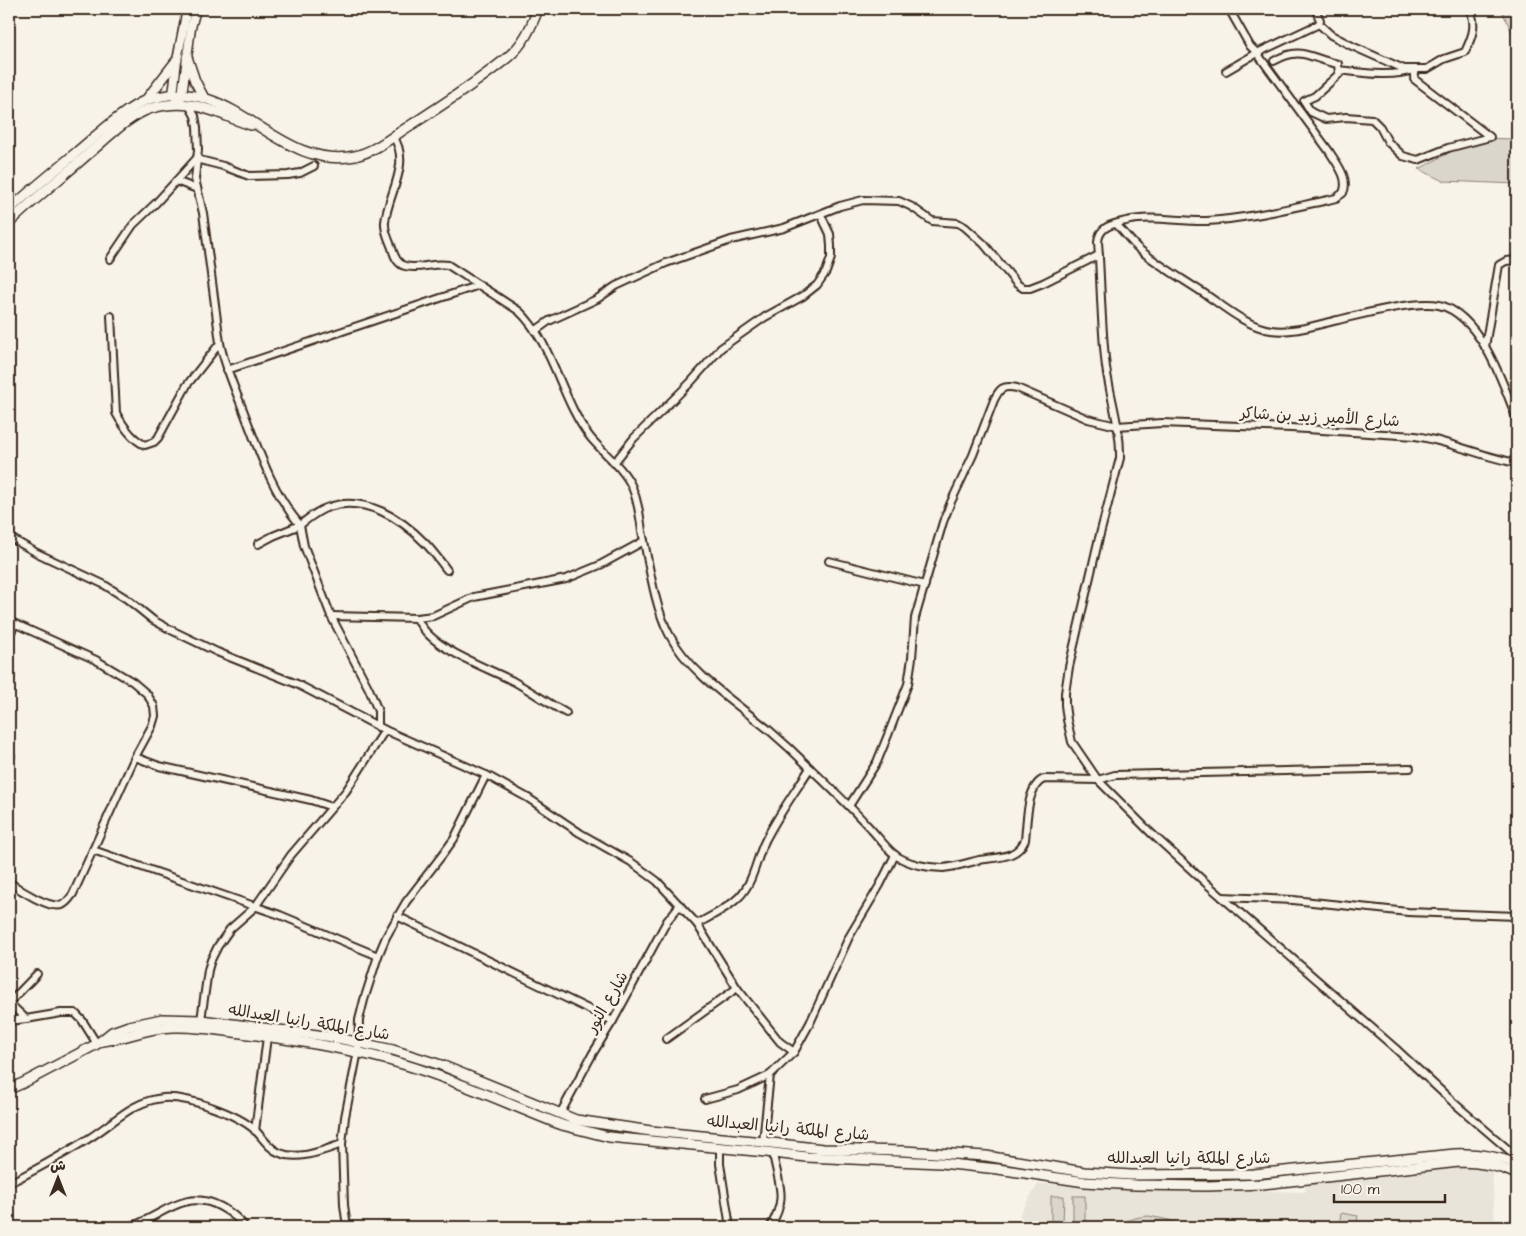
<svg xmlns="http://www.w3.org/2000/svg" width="1526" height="1236" font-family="'Architects Daughter','Playpen Sans Arabic',sans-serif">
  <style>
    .built { fill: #e9e4d9 }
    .green { fill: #dbd6cb; stroke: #8b8074 }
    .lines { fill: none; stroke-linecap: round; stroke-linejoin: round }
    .minor-casing { stroke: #3b2a1e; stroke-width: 10 }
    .tertiary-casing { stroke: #3b2a1e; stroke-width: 11 }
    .secondary-casing { stroke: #3b2a1e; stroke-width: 12 }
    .minor { stroke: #f7f3e8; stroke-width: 6 }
    .tertiary { stroke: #f7f3e8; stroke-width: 8 }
    .secondary { stroke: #f7f3e8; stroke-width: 9 }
    .labels { text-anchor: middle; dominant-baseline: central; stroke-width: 5; stroke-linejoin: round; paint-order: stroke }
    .street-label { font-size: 16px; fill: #3b2a1e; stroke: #f7f3e8 }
  </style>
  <rect width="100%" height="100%" fill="#f7f3e8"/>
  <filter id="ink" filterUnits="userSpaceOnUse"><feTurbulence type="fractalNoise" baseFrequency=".02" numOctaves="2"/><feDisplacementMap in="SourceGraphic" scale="10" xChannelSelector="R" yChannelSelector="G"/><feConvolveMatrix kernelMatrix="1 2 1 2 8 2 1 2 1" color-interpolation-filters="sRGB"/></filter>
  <g filter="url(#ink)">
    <!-- built -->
    <polygon class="built" points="1480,1162 1492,1168 1495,1225 1497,1227 1029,1227 1019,1215 1038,1184 1305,1192 1306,1180"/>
    <!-- green -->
    <g class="green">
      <polygon points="1501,9 1517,9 1517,43"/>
      <polygon points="1476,138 1517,139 1517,184 1443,181 1419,169"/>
      <polygon points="1051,1196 1064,1196 1063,1222 1051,1222"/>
      <rect x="1073" y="1196" width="12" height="26"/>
      <polygon points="1341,1213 1358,1216 1356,1227 1339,1227"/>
      <path d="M1149,1216L1169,1220L1180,1227H1116C1126,1220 1136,1217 1149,1216Z"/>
    </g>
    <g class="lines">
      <defs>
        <g id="minor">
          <path d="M1315,9L1320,20L1319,24L1257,53L1329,151C1336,163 1350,178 1343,193L1336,198L1328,200C1289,208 1246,219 1207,221C1180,222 1152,215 1126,221C1113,224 1099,226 1098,242C1101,283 1101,326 1106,367C1110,397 1121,428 1120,458L1098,542L1069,667L1065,693V705L1067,720L1072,742L1098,780L1151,833L1207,884L1395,1048L1454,1103L1517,1157"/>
          <path d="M1319,24L1331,35L1352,46L1404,69H1427L1444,59L1465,52C1472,37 1477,26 1470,9"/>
          <path d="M1274,61C1302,45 1310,59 1338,64L1339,74L1315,96L1304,101L1311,112L1326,119L1346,117L1372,119L1380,127L1388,142L1403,156L1418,160L1448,148L1490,137L1414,79L1416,69C1392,78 1364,73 1339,70"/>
          <polyline points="1226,71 1257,53 1250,46 1229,9"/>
          <path d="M189,105L195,116L197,127L198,150L195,179L203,213L220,343C225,368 236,391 245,415C260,454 273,493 300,525L273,536L258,544"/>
          <path d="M393,136C412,164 388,193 385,222C384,231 389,240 392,248C394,256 397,264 405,266C419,270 434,262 448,265L519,311C553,343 561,400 590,437C603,453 623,467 632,487C638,501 640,516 642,531C649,564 654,605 669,634C689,673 736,703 769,730C783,742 796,754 809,767C829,786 849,805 867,825C876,834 885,847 895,855C908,864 928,868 943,868C955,867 967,863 979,860C996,857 1017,859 1025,840C1027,824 1026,786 1044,779L1098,780L1115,775L1410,768"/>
          <polyline points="176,181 197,189"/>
          <path d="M1116,224C1124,232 1131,242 1139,249C1158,265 1181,278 1202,292C1222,305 1247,327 1271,330C1294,333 1316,325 1338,320C1362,314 1416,300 1439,305C1480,314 1504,385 1517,420"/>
          <polyline points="110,259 133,225 156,203 196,159 223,166 249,176 288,175 300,173 314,166"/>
          <path d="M111,316L116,413C122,424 133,440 145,445L154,442L158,438L187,385L220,343"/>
          <polyline points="535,331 549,321 597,299 616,286 666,263 731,240 784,228 840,206 863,200 899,201 912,207 932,221 958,223 965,227 984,244 1017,284 1023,288 1030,288 1043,283 1099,255"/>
          <polyline points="1485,347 1499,265 1506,261 1517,260"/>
          <polyline points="227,370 479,285"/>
          <polyline points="614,463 634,438 690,383 721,348 765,317 803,296 817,285 826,272 831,258 831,246 830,234 821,215"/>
          <polyline points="9,537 37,553 103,584 127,599 153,620 171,630 217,652 297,684 385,730 486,775 528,798 580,833 631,862 657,881 697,924 737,988 780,1042 794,1052"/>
          <polyline points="829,561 925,585"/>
          <path d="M331,616L417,618C428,648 486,667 513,681C531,691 548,703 566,713"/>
          <polyline points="417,618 433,616 474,597 566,579 600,565 644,541"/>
          <path d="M9,621L96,660L133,682L147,694L154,706L155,716L152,726L135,757L73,894C70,898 67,903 62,905C49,909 20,890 9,882"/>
          <polyline points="9,636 15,624"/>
          <path d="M378,727V711L369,689L331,616L304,546L300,525C309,518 318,510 329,507C364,495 401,518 425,543C433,551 440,561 447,570"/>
          <polyline points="9,755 11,756"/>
          <polyline points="135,757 159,766 311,800 332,807"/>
          <path d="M849,806L877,762L888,735L908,684L912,658L915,618L943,522L951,502L973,455L994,400C1000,388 1003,385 1017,388L1088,419L1117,426L1162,423L1291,428L1415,436C1450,441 1482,457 1517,463"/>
          <polyline points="93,850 280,915 378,956"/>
          <polyline points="1222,897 1293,900 1408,912 1517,916"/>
          <polyline points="397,916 613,1021"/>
          <path d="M697,924C711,916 727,909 739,897C754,882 756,859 765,841C778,815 795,792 810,768"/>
          <polyline points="26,1019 9,1003 37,974"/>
          <polyline points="201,1020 208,970 211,960 218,946 230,929 255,907 291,855 346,791 385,730"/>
          <polyline points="9,1021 26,1019 61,1013 75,1013 82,1020 97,1044"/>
          <polyline points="666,1039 737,988"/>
          <polyline points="705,1099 738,1090 770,1075"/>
          <polyline points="560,1114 593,1053 613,1021 667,921 680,905"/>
          <polyline points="255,1131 267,1037"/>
          <polyline points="763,1142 770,1075 794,1052 810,1023 849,937 880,885 895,855"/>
          <polyline points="720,1147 720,1164 730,1227"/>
          <path d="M9,1183C36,1170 62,1155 88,1139C114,1123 132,1101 163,1098C188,1096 237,1114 255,1130C263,1138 269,1149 280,1153C299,1161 324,1150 342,1144"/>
          <path d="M129,1227C162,1217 184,1187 221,1207C230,1212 239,1219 245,1227"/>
          <polyline points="347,1227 344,1205 342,1144 345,1117 358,1051 359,1020 364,1000 378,956 386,937 406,902 443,854 454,839 486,775"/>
          <path d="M770,1227C787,1199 780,1188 774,1159"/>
        </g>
        <g id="tertiary">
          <polyline points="179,99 182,95 191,28 196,9"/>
          <polyline points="185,104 178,101 173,95 177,60 187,9"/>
        </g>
        <g id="secondary">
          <polyline points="187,57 195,81 204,98"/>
          <polyline points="146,100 177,60"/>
          <path d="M9,210C31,190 55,171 78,151C95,137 127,107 147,100C233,70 275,172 355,156C376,151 393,136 411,125C444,104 477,82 507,58C523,45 531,28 538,9"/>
          <path d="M9,223C34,199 61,178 87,155C105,140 123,121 144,111C157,105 175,103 190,105C210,107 231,119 251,125"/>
          <path d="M103,1041C127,1038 149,1027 174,1027C202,1026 229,1032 257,1035C307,1042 357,1050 406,1065C459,1081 510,1105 562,1125L609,1137L766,1152L806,1157L941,1163L998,1169L1085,1182L1135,1185L1207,1186L1263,1184L1459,1162C1480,1162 1498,1165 1517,1174"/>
          <path d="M9,1089L23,1083L97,1044L112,1032L129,1026L162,1019L201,1020L333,1037L393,1050L441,1065L576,1120L651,1131L763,1142L823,1149L904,1151L986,1156L1084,1172L1131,1175L1253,1174L1455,1154C1477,1153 1496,1156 1517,1164"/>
        </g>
      </defs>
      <!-- minor casing -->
      <use href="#minor" class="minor-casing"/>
      <!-- tertiary casing -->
      <use href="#tertiary" class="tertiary-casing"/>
      <!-- secondary casing -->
      <use href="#secondary" class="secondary-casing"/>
      <!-- minor -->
      <use href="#minor" class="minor"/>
      <!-- tertiary -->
      <use href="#tertiary" class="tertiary"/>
      <!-- secondary -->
      <use href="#secondary" class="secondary"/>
    </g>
  </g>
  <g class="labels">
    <!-- street labels -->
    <g class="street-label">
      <text transform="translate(1320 417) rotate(3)">شارع الأمير زيد بن شاكر</text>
      <text transform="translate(607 1002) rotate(-60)">شارع النور</text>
      <text transform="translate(309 1022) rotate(9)">شارع الملكة رانيا العبدالله</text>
      <text transform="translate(788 1128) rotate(5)">شارع الملكة رانيا العبدالله</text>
      <text x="1189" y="1158">شارع الملكة رانيا العبدالله</text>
    </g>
  </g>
  <!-- margin -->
  <rect width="1526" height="1236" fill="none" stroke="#f7f3e8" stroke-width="30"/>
  <rect x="15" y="15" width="1496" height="1206" fill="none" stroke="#3b2a1e" stroke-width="2" filter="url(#ink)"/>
  <!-- north arrow -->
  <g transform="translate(58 1178)" stroke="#f7f3e8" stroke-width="4" paint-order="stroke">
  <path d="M0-4L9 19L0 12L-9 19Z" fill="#3b2a1e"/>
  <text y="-8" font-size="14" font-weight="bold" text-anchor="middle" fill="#3b2a1e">ش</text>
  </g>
  <!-- scale -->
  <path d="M1334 1194v8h111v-8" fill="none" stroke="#3b2a1e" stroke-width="2.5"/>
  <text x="1341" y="1194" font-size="15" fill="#3b2a1e" stroke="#f7f3e8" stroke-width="4" paint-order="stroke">100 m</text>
</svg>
